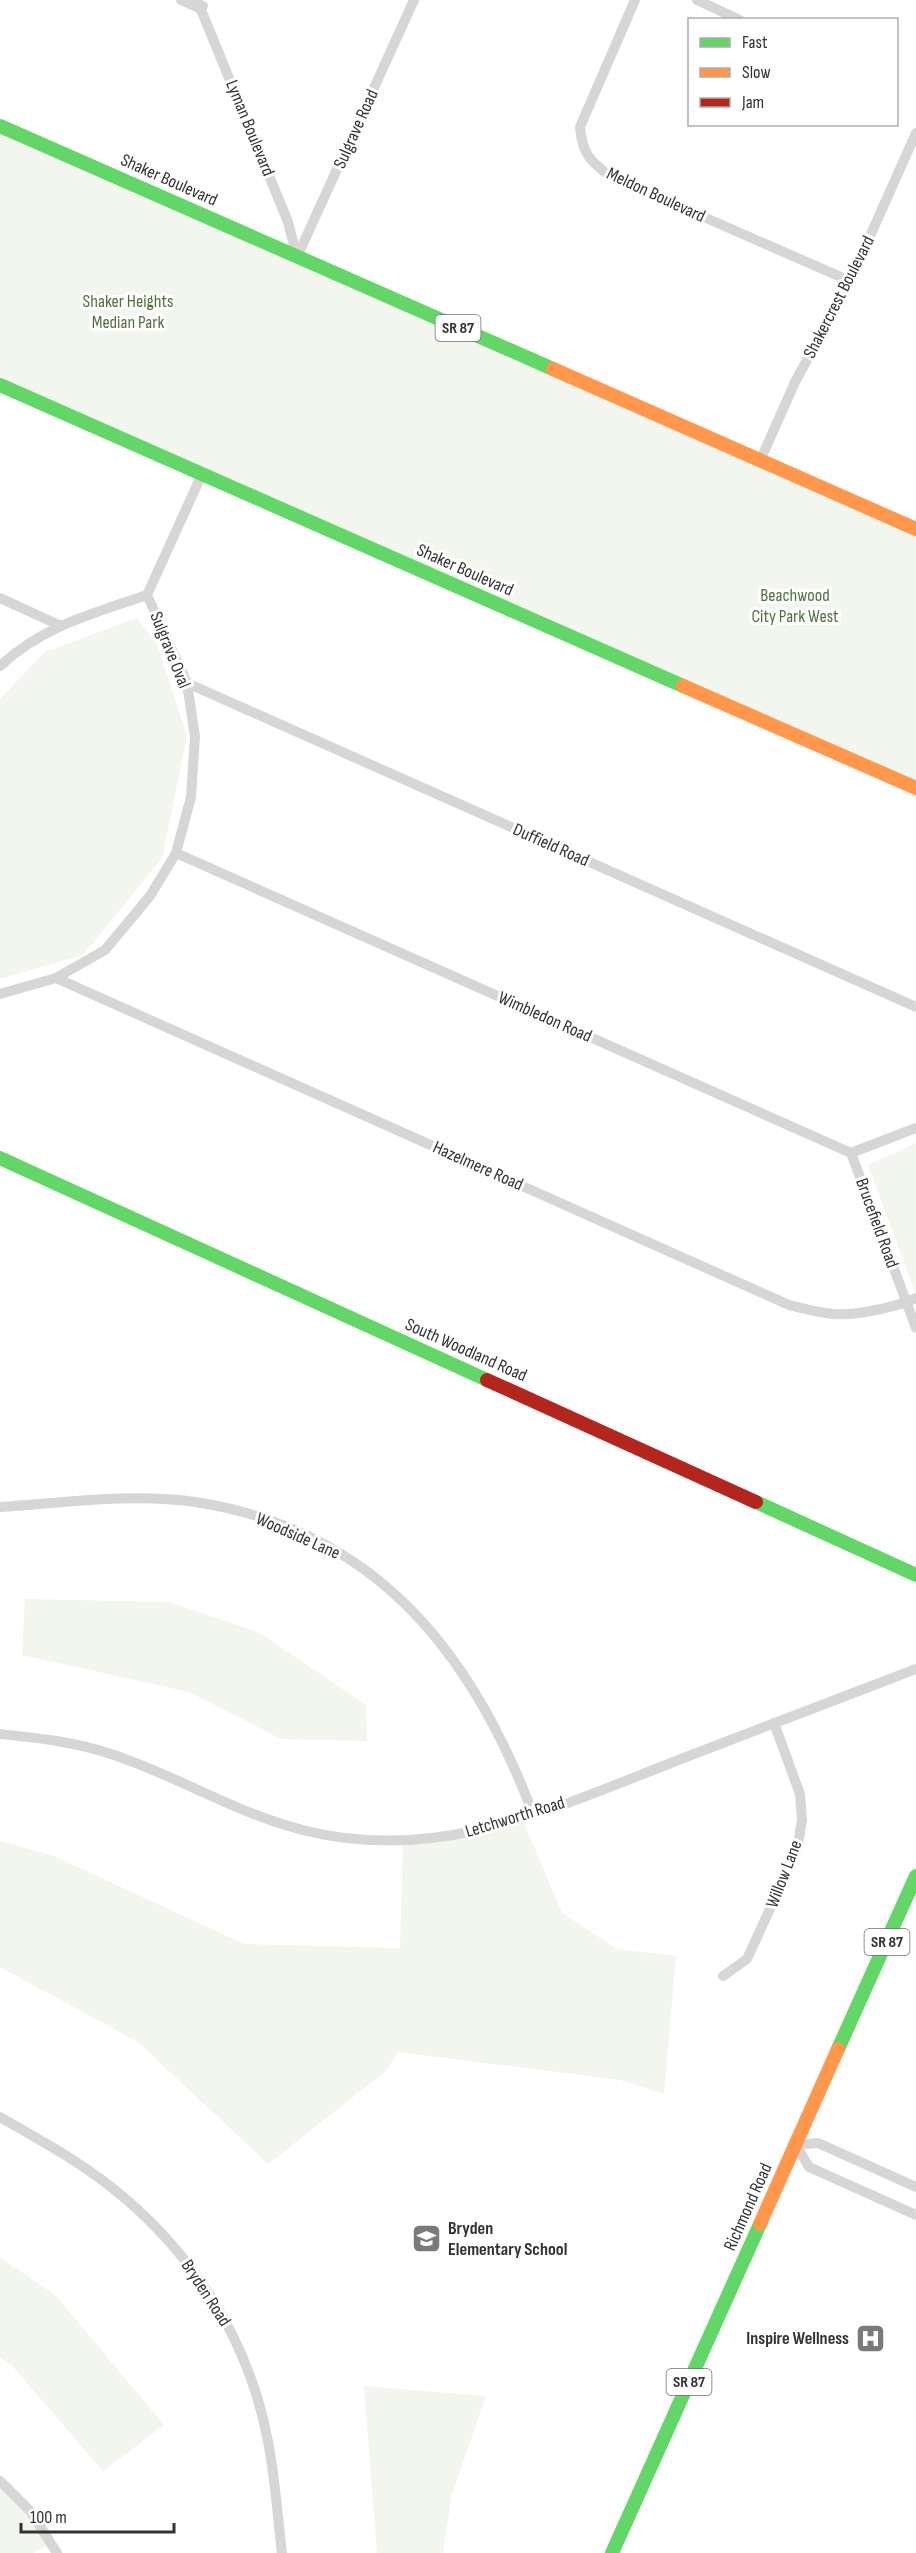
<svg xmlns="http://www.w3.org/2000/svg" width="916" height="2553" font-family="'Sofia Sans Condensed',sans-serif">
  <style>
    .green { fill: #f2f6ee }
    .lines { fill: none; stroke-linecap: round; stroke-linejoin: round }
    .street { stroke: #d6d6d6; stroke-width: 10 }
    .fast { stroke: #63d668; stroke-width: 14 }
    .slow { stroke: #ff974d; stroke-width: 14 }
    .jam { stroke: #b3261e; stroke-width: 14 }
    .labels { text-anchor: middle; dominant-baseline: central; stroke-width: 6; stroke-linejoin: round; paint-order: stroke }
    .shield { fill: #fff; stroke: #707070; stroke-width: 1.5 }
    .shield-label { font-size: 16px; font-weight: bold; fill: #323232 }
    .street-label { font-size: 18px; fill: #323232; stroke: #fff }
    .park-label { font-size: 18px; fill: #51713b; stroke: #fff }
    .poi-label { font-size: 18px; font-weight: bold; fill: #323232; stroke: #fff; text-anchor: start }
  </style>
  <rect width="100%" height="100%" fill="#fff"/>
  <!-- green -->
  <g class="green">
    <polygon points="0,126 916,529 916,788 0,385"/>
    <polygon points="137,618 157,644 187,736 162,858 83,955 0,979 0,699 45,652"/>
    <polygon points="916,1143 916,1291 915,1292 868,1165"/>
    <polygon points="25,1599 170,1602 260,1633 366,1705 367,1741 281,1739 189,1692 22,1655"/>
    <polygon points="522,1818 562,1913 617,1949 676,1956 664,2094 620,2080 398,2052 385,2072 268,2164 138,2042 0,1967 0,1841 54,1856 244,1944 400,1948 403,1842"/>
    <polygon points="0,2257 55,2295 164,2425 103,2471 15,2369 0,2357"/>
    <polygon points="364,2386 486,2396 452,2494 443,2553 377,2553"/>
    <polygon points="0,2481 53,2543 33,2553 0,2553"/>
  </g>
  <g class="lines">
    <!-- street -->
    <g class="street">
      <polyline points="181,0 201,9 203,6"/>
      <polyline points="197,0 288,222 297,257"/>
      <path d="M635,0L580,127C582,152 589,161 610,176L850,281"/>
      <polyline points="697,0 740,20"/>
      <polyline points="297,257 414,0"/>
      <polyline points="760,461 795,382 850,281 916,133"/>
      <polyline points="0,598 59,625"/>
      <path d="M0,666C43,626 92,614 147,595"/>
      <polyline points="187,683 916,1007"/>
      <polyline points="176,853 851,1153 916,1128"/>
      <path d="M56,978L789,1305C829,1315 840,1318 881,1309C893,1306 905,1304 916,1298"/>
      <polyline points="0,994 56,978 105,950 150,896 176,853 191,797 195,737 187,683 147,595 202,474"/>
      <polyline points="851,1153 916,1328"/>
      <path d="M0,1507C64,1503 131,1493 195,1502C375,1529 472,1652 533,1814"/>
      <path d="M0,1734C38,1738 77,1742 114,1755C180,1777 239,1815 307,1831C440,1864 560,1806 681,1759C759,1729 838,1699 916,1669"/>
      <polyline points="723,1976 747,1959 797,1850 802,1820 800,1794 774,1723"/>
      <path d="M0,2117C38,2139 77,2160 111,2187C189,2248 246,2335 266,2432C275,2471 277,2513 282,2553"/>
      <polyline points="916,2187 818,2143 796,2145 809,2167 916,2215"/>
      <polyline points="0,2481 31,2512 57,2553"/>
    </g>
    <!-- fast -->
    <g class="fast">
      <polyline points="0,126 553,369"/>
      <polyline points="0,385 683,686"/>
      <polyline points="0,1158 487,1380"/>
      <polyline points="756,1502 916,1575"/>
      <polyline points="838,2049 916,1876"/>
      <polyline points="612,2553 760,2224"/>
    </g>
    <!-- slow -->
    <g class="slow">
      <polyline points="553,369 916,529"/>
      <polyline points="683,686 916,788"/>
      <polyline points="760,2224 838,2049"/>
    </g>
    <!-- jam -->
    <polyline class="jam" points="487,1380 756,1502"/>
  </g>
  <!-- icons -->
  <defs>
    <symbol id="school-square" viewBox="-11 -11 22 22"><rect x="-9" y="-9" width="18" height="18" rx="4" fill="#7a7a7a" stroke="#fff"/><path d="M0-5L7-2L0 1L-7-2ZM-4 1L0 2.5L4 1V4Q0 6-4 4Z" fill="#fff"/></symbol>
    <symbol id="hospital-square" viewBox="-11 -11 22 22"><rect x="-9" y="-9" width="18" height="18" rx="4" fill="#7a7a7a" stroke="#fff"/><path d="M-5-5h3v3.5h4V-5h3V5h-3V1.5h-4V5h-3Z" fill="#fff"/></symbol>
  </defs>
  <g fill-rule="evenodd">
    <use href="#school-square" x="410" y="2222" width="33" height="33"/>
    <use href="#hospital-square" x="854" y="2322" width="33" height="33"/>
  </g>
  <g class="labels">
    <!-- shield labels -->
    <g class="shield">
      <rect x="435.5" y="315" width="45" height="26" rx="4.5"/>
      <rect x="864.5" y="1929" width="45" height="26" rx="4.5"/>
      <rect x="666.5" y="2369" width="45" height="26" rx="4.5"/>
    </g>
    <g class="shield-label">
      <text x="458" y="328">SR 87</text>
      <text x="887" y="1942">SR 87</text>
      <text x="689" y="2382">SR 87</text>
    </g>
    <!-- street labels -->
    <g class="street-label">
      <text transform="translate(250 128) rotate(68)">Lyman Boulevard</text>
      <text transform="translate(356 129) rotate(-66)">Sulgrave Road</text>
      <text transform="translate(169 180) rotate(24)">Shaker Boulevard</text>
      <text transform="translate(656 195) rotate(25)">Meldon Boulevard</text>
      <text transform="translate(839 297) rotate(-63)">Shakercrest Boulevard</text>
      <text transform="translate(465 570) rotate(24)">Shaker Boulevard</text>
      <text transform="translate(170 650) rotate(68)">Sulgrave Oval</text>
      <text transform="translate(551 845) rotate(24)">Duffield Road</text>
      <text transform="translate(545 1017) rotate(24)">Wimbledon Road</text>
      <text transform="translate(478 1166) rotate(24)">Hazelmere Road</text>
      <text transform="translate(877 1223) rotate(70)">Brucefield Road</text>
      <text transform="translate(466 1350) rotate(24)">South Woodland Road</text>
      <text transform="translate(298 1536) rotate(24)">Woodside Lane</text>
      <text transform="translate(515 1817) rotate(-17)">Letchworth Road</text>
      <text transform="translate(784 1874) rotate(-69)">Willow Lane</text>
      <text transform="translate(748 2207) rotate(-66)">Richmond Road</text>
      <text transform="translate(206 2293) rotate(57)">Bryden Road</text>
    </g>
    <!-- park labels -->
    <g class="park-label">
      <text x="128" y="301">Shaker Heights<tspan x="128" dy="21">Median Park</tspan></text>
      <text x="795" y="595">Beachwood<tspan x="795" dy="21">City Park West</tspan></text>
    </g>
    <!-- poi labels -->
    <g class="poi-label">
      <text x="448" y="2228">Bryden<tspan x="448" dy="21">Elementary School</tspan></text>
      <text x="849" y="2338" text-anchor="end">Inspire Wellness</text>
    </g>
  </g>
  <!-- legend -->
  <rect x="688" y="18" width="210" height="108" fill="#ffffff" stroke="#adadad" stroke-width="1.5"/>
  <rect x="700" y="38" width="30" height="9" fill="#63d668" stroke="#adadad" stroke-width="1.5"/>
  <text x="742" y="48" font-size="18" fill="#323232">Fast</text>
  <rect x="700" y="68" width="30" height="9" fill="#ff974d" stroke="#adadad" stroke-width="1.5"/>
  <text x="742" y="78" font-size="18" fill="#323232">Slow</text>
  <rect x="700" y="98" width="30" height="9" fill="#b3261e" stroke="#adadad" stroke-width="1.5"/>
  <text x="742" y="108" font-size="18" fill="#323232">Jam</text>
  <!-- scale -->
  <path d="M21 2523v9h153v-9" fill="none" stroke="#323232" stroke-width="3"/>
  <text x="30" y="2523" font-size="18" fill="#323232" stroke="#ffffff" stroke-width="4.5" paint-order="stroke">100 m</text>
</svg>
